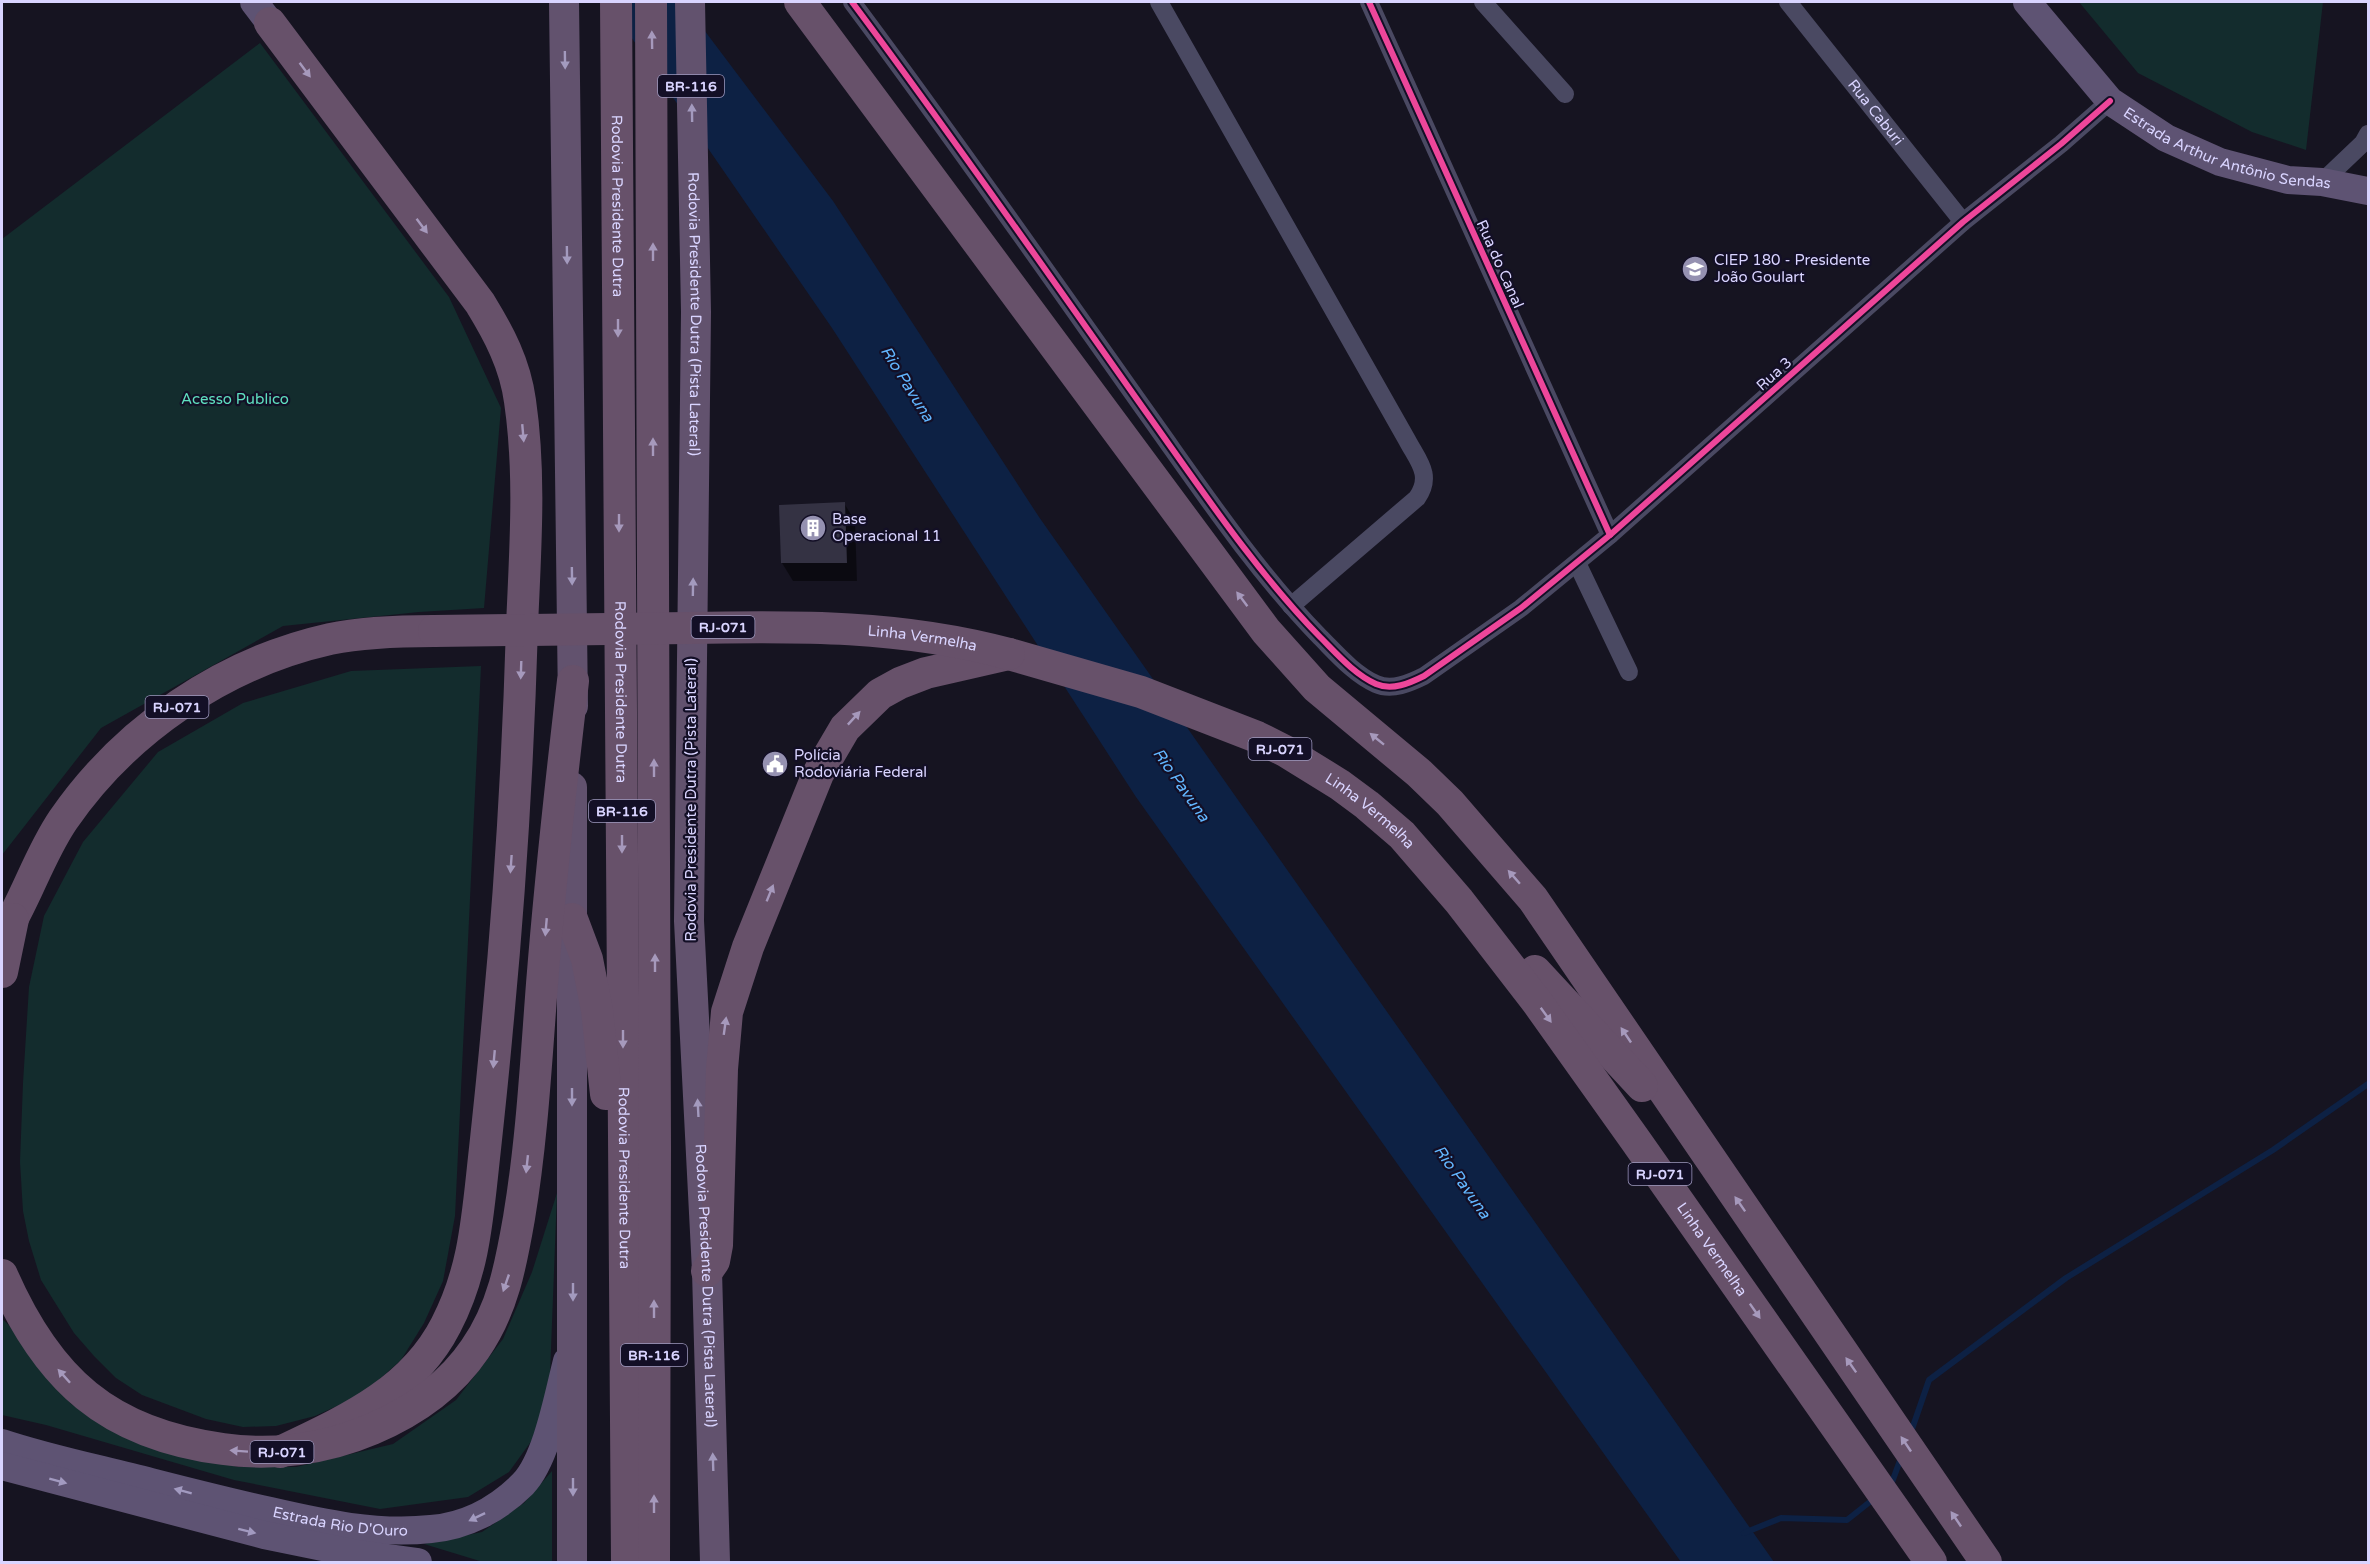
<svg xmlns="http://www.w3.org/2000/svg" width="2370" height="1564" font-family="'Varela Round',sans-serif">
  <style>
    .green { fill: #132c2d }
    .water { fill: #0d2144 }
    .shadow { fill: #0007 }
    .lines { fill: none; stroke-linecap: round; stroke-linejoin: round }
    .stream { stroke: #0d2144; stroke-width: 6 }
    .building { fill: #343243 }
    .minor { stroke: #4a4962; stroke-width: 18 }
    .primary { stroke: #5e5373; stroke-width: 28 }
    .trunk { stroke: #62526e; stroke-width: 30 }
    .motorway { stroke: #67516a; stroke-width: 32 }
    .motorway-bridge { stroke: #67516a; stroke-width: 32 }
    .cycleway-casing { stroke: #130f26; stroke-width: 10 }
    .cycleway { stroke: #ed469a; stroke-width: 6 }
    .oneway { fill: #a699bc }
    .oneway2 { fill: #a39abe }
    .oneway3 { fill: #a29ac0 }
    .labels { text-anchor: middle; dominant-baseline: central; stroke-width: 4.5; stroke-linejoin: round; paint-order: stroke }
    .shield { fill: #130f26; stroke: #9e99be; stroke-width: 1.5 }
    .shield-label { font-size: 14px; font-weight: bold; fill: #d9d4ff }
    .street-label { font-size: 15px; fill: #d9d4ff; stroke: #130f26 }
    .poi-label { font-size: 15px; fill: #d9d4ff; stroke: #130f26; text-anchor: start }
    .park-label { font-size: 15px; fill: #5fe0c0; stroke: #130f26 }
    .water-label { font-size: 16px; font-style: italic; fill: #62b6ff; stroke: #130f26 }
  </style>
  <rect width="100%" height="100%" fill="#161421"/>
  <!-- green -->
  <g class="green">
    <polygon points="2079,2 2323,2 2306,150 2252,132 2138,73"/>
    <polygon points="260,43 449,297 501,408 484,608 419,612 283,626 101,728 2,855 2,239"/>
    <polygon points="481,666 455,1216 443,1281 424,1323 401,1360 363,1394 315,1416 276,1426 243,1427 206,1419 142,1395 116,1378 94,1356 74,1333 41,1280 29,1241 23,1211 20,1162 23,1083 29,987 44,916 83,842 158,752 243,703 351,671"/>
    <polygon points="557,1193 550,1375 535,1436 509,1472 468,1497 380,1509 234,1480 46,1425 2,1415 2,1319 10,1326 71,1404 145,1443 238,1467 296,1467 393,1444 456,1400 503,1339 532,1272"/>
    <polygon points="552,1471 552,1562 483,1562 424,1544 482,1532 524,1503"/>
  </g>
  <!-- water -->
  <polygon class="water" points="607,2 683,2 833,201 1039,517 1774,1562 1681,1562 1136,797 832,328"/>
  <!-- shadow -->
  <polygon class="shadow" points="844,503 855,521 857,581 793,581 782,563"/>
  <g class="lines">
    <!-- stream -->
    <g class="stream">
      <polyline points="1911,1432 1929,1380 2066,1278 2273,1150 2368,1084"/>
      <polyline points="1891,1485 1902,1455"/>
      <polyline points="1744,1533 1781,1518 1847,1520 1876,1497"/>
    </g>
  </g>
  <!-- building -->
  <polygon class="building" points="845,502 847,563 781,563 779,505"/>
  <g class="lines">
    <!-- minor -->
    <g class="minor">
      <path d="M852,2C953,137 1049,275 1146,412C1201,489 1254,569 1320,637C1337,654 1354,674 1376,684C1392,691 1410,683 1424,676L1521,608L1610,535L1963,222L2061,144L2110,101"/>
      <path d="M1159,2L1407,440C1418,461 1433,475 1417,498L1291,606"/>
      <polyline points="1369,2 1610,535"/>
      <polyline points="1483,2 1565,94"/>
      <path id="s1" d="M1788,2L1963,222"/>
      <polyline points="2322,182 2363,143 2368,134"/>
      <polyline points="1577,563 1629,672"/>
    </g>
    <!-- primary -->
    <g class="primary">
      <polyline points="254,2 270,23"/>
      <path id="s2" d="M2027,2L2110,101L2166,138L2220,162L2288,180L2322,182L2368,191"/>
      <path id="s3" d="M2,1443C50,1459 101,1469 151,1482C190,1492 230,1502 270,1511C322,1523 377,1535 431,1529C466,1526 498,1509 523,1484C547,1459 558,1396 567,1361"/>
      <polyline points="2,1466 264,1535 352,1553 418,1562"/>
    </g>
    <!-- trunk -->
    <g class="trunk">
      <polyline points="564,2 573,706"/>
      <path id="s4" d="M690,2L696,312L689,921L707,1271L715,1562"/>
      <polyline points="572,787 572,1562"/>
    </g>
    <!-- motorway -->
    <g class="motorway">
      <path id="s5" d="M616,2L627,1562"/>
      <polyline points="651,2 655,1147 654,1562"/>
      <polyline points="800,2 1266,631 1317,688 1419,773 1450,803 1533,899 1986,1562"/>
      <path d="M270,23L480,303C499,334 515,364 520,401C531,476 525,552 522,627C518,761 510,895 497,1029C493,1075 488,1121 483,1167C477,1223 473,1273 446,1325C412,1392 345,1421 280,1452"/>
      <polyline points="572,919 587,959 597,1010 606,1094"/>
      <path d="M2,937C26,900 38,857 63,820C125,730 223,663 330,639C364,632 399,631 434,631"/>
      <polyline points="1535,971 1642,1086"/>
      <polyline points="2,972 13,919"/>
      <path id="s6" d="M707,1271L714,1261L717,1245L722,1069L727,1012L748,947L818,774L845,728L880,694L900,683L926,673L1009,654L1141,692L1257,737L1285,751L1340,785L1367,805L1402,835L1459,901L1537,1002L1636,1141L1931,1562"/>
      <path d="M2,1275C48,1380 108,1434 223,1449C273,1456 325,1449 372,1429C412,1412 450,1386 475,1349C503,1309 511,1264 519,1218C532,1140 536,1062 542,984C550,883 561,782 573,681"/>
    </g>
    <!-- motorway-bridge -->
    <path class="motorway-bridge" id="s7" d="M434,631C519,630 604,629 689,628C798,626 902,625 1009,654"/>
    <defs>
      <g id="cycleway">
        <path d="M852,2C953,137 1049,275 1146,412C1201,489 1254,569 1320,637C1337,654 1354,674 1376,684C1392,691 1410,683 1424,676L1521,608L1610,535L1963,222L2061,144L2110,101"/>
        <polyline points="1369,2 1610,535"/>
      </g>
    </defs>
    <!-- cycleway casing -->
    <use href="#cycleway" class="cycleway-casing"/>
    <!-- cycleway -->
    <use href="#cycleway" class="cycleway"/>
  </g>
  <!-- one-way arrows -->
  <defs><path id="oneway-solid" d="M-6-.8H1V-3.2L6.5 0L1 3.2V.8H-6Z" transform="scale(1.5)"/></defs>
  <g class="oneway">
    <use href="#oneway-solid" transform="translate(652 40) rotate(-91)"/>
    <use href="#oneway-solid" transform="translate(305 70) rotate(53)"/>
    <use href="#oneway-solid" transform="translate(422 226) rotate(53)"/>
    <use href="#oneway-solid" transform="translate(653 252) rotate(-90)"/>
    <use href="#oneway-solid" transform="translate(618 328) rotate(90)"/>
    <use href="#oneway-solid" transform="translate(523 433) rotate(85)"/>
    <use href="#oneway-solid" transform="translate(653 447) rotate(-90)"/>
    <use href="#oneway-solid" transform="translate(619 523) rotate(90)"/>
    <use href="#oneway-solid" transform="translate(1242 599) rotate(-127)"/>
    <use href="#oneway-solid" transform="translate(521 670) rotate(92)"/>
    <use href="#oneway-solid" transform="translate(854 718) rotate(-47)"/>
    <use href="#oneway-solid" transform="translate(1377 739) rotate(-141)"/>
    <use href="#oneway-solid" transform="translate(654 768) rotate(-90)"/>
    <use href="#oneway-solid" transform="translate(622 844) rotate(90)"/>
    <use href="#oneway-solid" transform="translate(511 864) rotate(94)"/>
    <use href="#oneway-solid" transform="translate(1514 877) rotate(-131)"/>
    <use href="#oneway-solid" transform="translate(770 893) rotate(-68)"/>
    <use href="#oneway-solid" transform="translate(546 927) rotate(95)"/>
    <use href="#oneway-solid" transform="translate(655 963) rotate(-90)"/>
    <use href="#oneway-solid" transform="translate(1546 1015) rotate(54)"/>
    <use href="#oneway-solid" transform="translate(725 1026) rotate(-82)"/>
    <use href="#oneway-solid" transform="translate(1626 1035) rotate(-124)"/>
    <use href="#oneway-solid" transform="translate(623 1039) rotate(90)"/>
    <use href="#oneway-solid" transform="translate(494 1059) rotate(95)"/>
    <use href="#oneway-solid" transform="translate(527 1164) rotate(96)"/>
    <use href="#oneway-solid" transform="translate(1740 1204) rotate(-125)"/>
    <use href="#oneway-solid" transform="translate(506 1283) rotate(109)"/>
    <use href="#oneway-solid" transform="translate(654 1309) rotate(-90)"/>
    <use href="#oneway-solid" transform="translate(1755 1311) rotate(55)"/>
    <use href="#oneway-solid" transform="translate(1851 1365) rotate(-125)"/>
    <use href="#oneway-solid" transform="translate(64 1376) rotate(-132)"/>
    <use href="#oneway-solid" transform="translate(1906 1444) rotate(-124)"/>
    <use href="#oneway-solid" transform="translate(239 1451) rotate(-176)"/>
    <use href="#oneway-solid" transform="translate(654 1504) rotate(-90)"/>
    <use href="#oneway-solid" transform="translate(1956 1519) rotate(-124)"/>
  </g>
  <g class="oneway2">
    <use href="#oneway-solid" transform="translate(565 60) rotate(89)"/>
    <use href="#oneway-solid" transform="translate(692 113) rotate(-91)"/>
    <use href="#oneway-solid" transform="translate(567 255) rotate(89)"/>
    <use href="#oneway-solid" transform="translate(572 576) rotate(89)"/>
    <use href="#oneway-solid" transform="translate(693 587) rotate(-89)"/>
    <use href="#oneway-solid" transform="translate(572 1097) rotate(90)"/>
    <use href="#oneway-solid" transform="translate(698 1108) rotate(-93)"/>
    <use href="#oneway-solid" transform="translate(573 1292) rotate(90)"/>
    <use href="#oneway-solid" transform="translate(713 1462) rotate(-92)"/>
    <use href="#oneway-solid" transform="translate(573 1487) rotate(90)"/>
  </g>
  <g class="oneway3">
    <use href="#oneway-solid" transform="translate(58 1481) rotate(15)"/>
    <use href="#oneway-solid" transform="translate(183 1491) rotate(-165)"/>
    <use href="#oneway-solid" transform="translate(477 1517) rotate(154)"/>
    <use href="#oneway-solid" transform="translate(247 1531) rotate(14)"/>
  </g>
  <!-- icons -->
  <defs>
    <symbol id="school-disc" viewBox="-11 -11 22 22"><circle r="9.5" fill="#9591b1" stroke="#130f26"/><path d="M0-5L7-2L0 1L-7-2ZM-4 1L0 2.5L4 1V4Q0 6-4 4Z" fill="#fff"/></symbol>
    <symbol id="building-disc" viewBox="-11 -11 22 22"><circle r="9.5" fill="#9591b1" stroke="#130f26"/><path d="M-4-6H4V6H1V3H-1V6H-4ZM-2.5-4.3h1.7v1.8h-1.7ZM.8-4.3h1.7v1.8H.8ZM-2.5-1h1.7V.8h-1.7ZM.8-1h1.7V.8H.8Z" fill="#fff"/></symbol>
    <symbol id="civic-disc" viewBox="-11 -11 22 22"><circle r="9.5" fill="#9591b1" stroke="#130f26"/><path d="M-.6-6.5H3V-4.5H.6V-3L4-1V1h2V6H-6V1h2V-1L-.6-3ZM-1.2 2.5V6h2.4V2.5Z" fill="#fff"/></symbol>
  </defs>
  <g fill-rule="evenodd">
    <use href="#school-disc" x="1680" y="254" width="30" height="30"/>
    <use href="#building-disc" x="798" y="513" width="30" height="30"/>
    <use href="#civic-disc" x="760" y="749" width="30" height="30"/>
  </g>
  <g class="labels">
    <!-- shield labels -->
    <g class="shield">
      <rect x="658" y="75" width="66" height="22" rx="4.5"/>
      <rect x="691.5" y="616" width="63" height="22" rx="4.5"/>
      <rect x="145.5" y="696" width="63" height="22" rx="4.5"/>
      <rect x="1248.5" y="738" width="63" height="22" rx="4.5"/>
      <rect x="589" y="800" width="66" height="22" rx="4.5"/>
      <rect x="1628.5" y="1163" width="63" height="22" rx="4.5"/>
      <rect x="621" y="1344" width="66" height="22" rx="4.5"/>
      <rect x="250.5" y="1441" width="63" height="22" rx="4.5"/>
    </g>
    <g class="shield-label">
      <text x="691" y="86">BR-116</text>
      <text x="723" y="627">RJ-071</text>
      <text x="177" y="707">RJ-071</text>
      <text x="1280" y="749">RJ-071</text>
      <text x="622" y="811">BR-116</text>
      <text x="1660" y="1174">RJ-071</text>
      <text x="654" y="1355">BR-116</text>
      <text x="282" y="1452">RJ-071</text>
    </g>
    <!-- street labels -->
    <g class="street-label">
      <text stroke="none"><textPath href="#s1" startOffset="141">Rua Caburi</textPath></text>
      <text stroke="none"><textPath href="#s2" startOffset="258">Estrada Arthur Antônio Sendas</textPath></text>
      <text stroke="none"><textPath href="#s5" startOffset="204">Rodovia Presidente Dutra</textPath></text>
      <text transform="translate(1500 264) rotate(66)">Rua do Canal</text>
      <text stroke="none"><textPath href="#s4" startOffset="312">Rodovia Presidente Dutra (Pista Lateral)</textPath></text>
      <text transform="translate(1774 374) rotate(-42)">Rua 3</text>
      <text stroke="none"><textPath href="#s7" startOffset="489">Linha Vermelha</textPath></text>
      <text stroke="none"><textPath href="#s5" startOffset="690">Rodovia Presidente Dutra</textPath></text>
      <text transform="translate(691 800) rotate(-90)">Rodovia Presidente Dutra (Pista Lateral)</text>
      <text stroke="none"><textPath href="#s6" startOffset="1152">Linha Vermelha</textPath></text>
      <text stroke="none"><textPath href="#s5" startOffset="1176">Rodovia Presidente Dutra</textPath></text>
      <text stroke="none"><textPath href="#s6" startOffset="1710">Linha Vermelha</textPath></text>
      <text stroke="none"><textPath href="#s4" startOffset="1284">Rodovia Presidente Dutra (Pista Lateral)</textPath></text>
      <text stroke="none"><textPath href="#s3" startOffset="348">Estrada Rio D'Ouro</textPath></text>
    </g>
    <!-- poi labels -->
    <g class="poi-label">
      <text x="1714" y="260">CIEP 180 - Presidente<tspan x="1714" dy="17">João Goulart</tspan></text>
      <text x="832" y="519">Base<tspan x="832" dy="17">Operacional 11</tspan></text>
      <text x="794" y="755">Polícia<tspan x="794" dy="17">Rodoviária Federal</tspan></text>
    </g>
    <!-- park labels -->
    <g class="park-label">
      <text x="235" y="399">Acesso Publico</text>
    </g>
    <!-- water labels -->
    <g class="water-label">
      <text transform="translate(907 384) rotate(58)">Rio Pavuna</text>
      <text transform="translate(1181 785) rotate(55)">Rio Pavuna</text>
      <text transform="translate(1462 1182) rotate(55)">Rio Pavuna</text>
    </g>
  </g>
  <!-- border -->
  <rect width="2370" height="1564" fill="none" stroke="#d9d4ff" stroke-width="6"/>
</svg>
